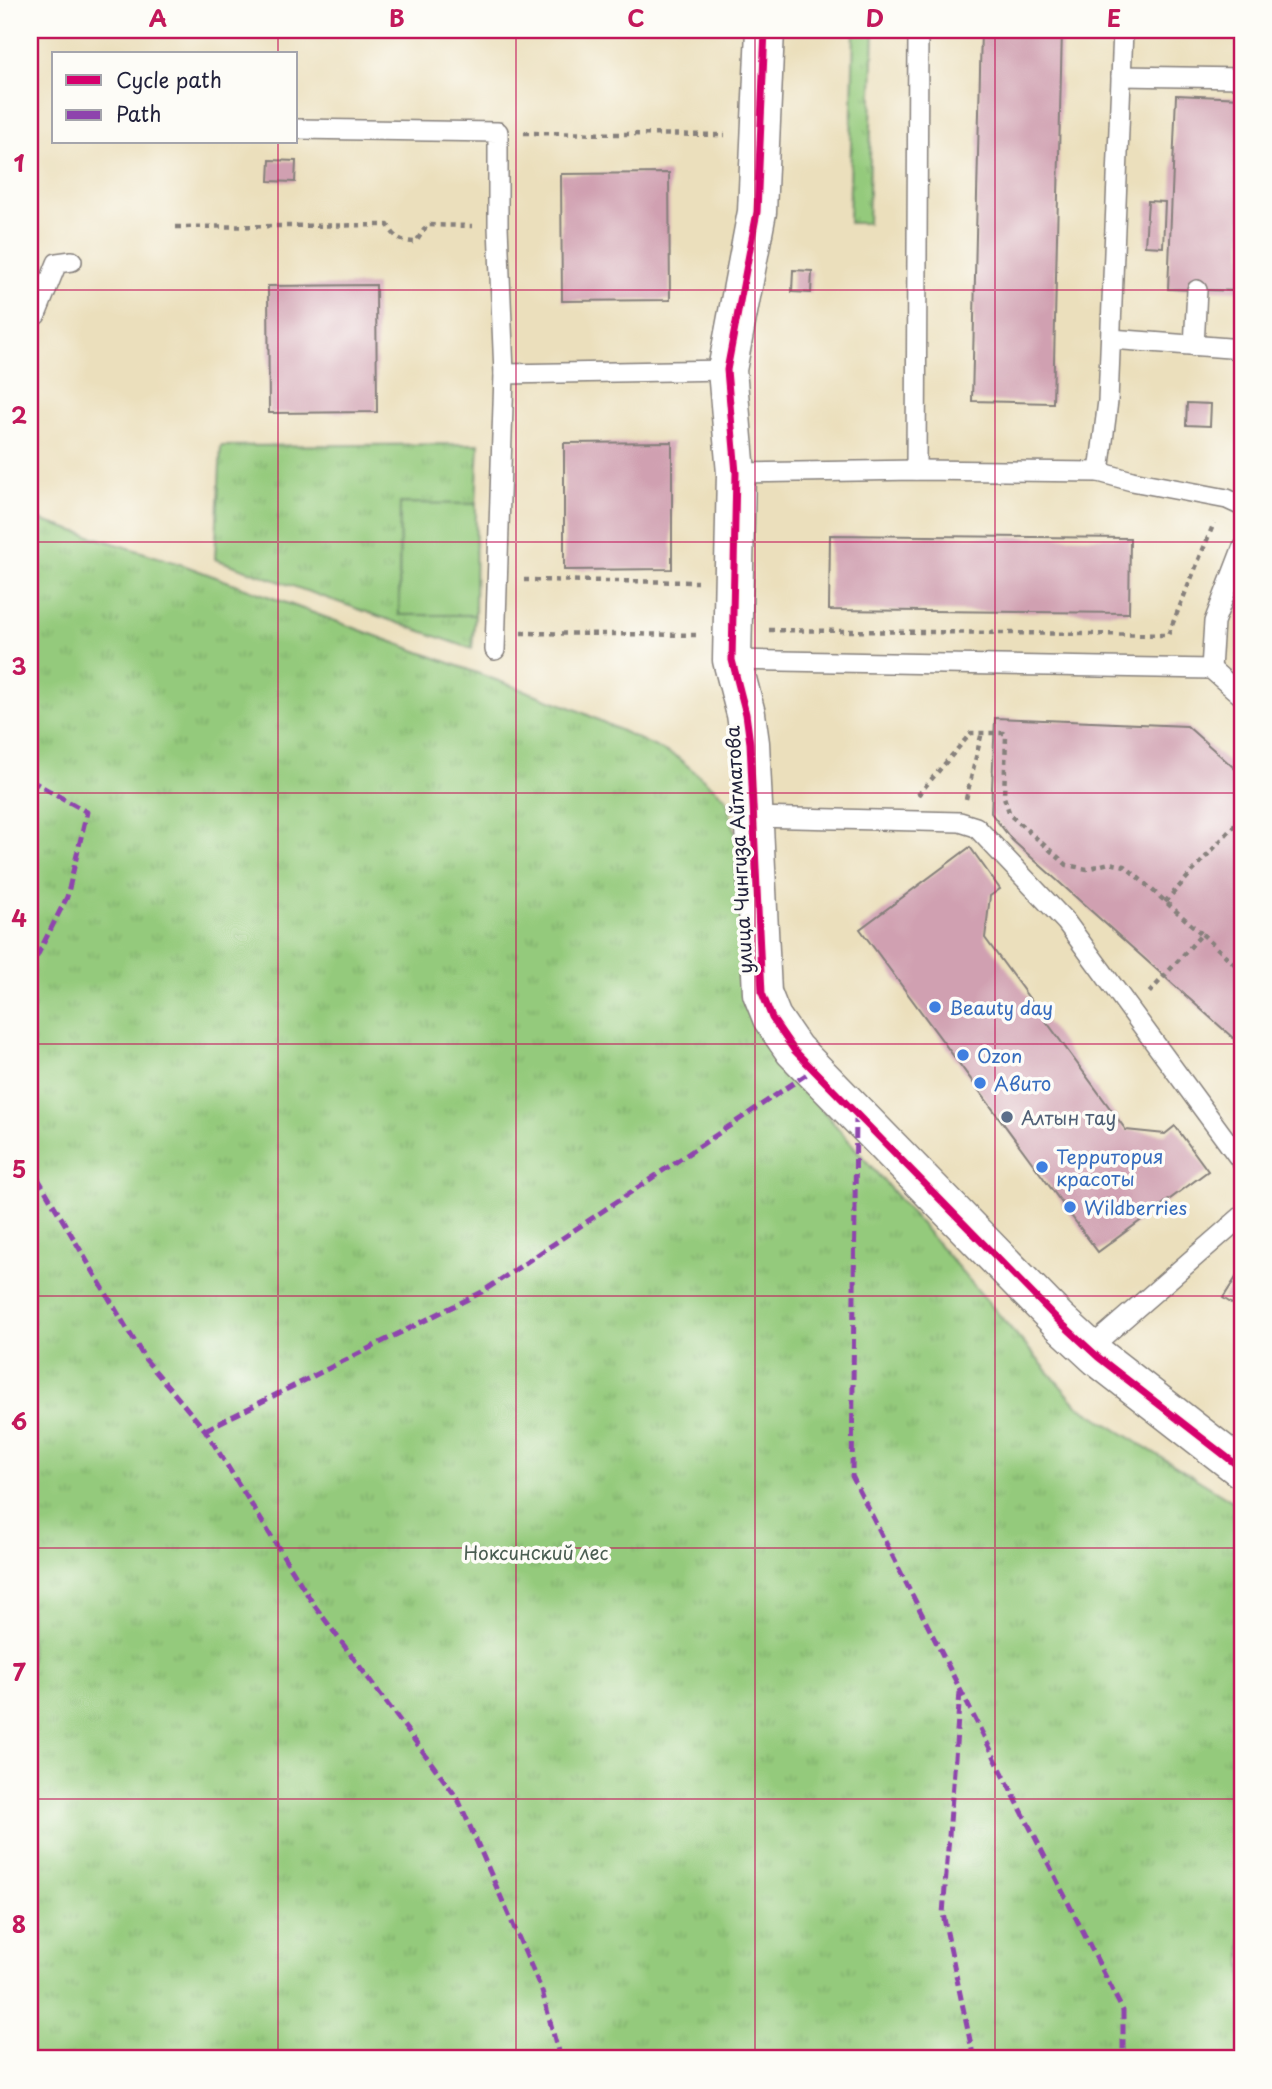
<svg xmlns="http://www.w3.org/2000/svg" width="1272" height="2089" font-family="'Playpen Sans',sans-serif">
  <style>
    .park { fill: url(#park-tufts); stroke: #5b765c; stroke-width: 2 }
    .pitch { fill: #94ca7c; stroke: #5b765c; stroke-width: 2 }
    .building { fill: #d0a0b1 }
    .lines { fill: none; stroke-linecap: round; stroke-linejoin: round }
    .service-casing { stroke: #86807c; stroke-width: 22 }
    .minor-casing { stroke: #86807c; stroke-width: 41 }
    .path { stroke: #86807c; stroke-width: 4.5; stroke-dasharray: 5 5; stroke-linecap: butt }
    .service { stroke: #fff; stroke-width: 19 }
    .minor { stroke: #fff; stroke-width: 38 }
    .quiet { stroke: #8e44ad; stroke-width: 5; stroke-dasharray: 10 5; stroke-linecap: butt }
    .cycleway-casing { stroke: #fdfcf7; stroke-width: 11 }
    .cycleway { stroke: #d6006c; stroke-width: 7 }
    .grid { fill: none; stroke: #c2185b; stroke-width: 2; stroke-opacity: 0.55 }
    .shop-dot { fill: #3f7fe0; stroke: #fdfcf7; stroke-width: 2.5 }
    .service-dot { fill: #5c6f8a; stroke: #fdfcf7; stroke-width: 2.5 }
    .labels { text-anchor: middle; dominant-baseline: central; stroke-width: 7; stroke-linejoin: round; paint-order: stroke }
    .street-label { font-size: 19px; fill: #22223b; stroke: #fdfcf7 }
    .shop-label { font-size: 19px; fill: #366cbe; stroke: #fdfcf7; text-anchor: start }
    .service-label { font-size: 19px; fill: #4e5e75; stroke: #fdfcf7; text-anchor: start }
    .park-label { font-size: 19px; fill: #4a5d52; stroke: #fdfcf7 }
    .neatline { fill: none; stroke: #c2185b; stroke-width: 2.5 }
    .grid-label { font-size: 23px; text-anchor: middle; font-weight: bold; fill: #c2185b }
  </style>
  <defs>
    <pattern id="park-tufts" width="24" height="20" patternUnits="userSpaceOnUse" patternTransform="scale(1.75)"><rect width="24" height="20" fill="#94ca7c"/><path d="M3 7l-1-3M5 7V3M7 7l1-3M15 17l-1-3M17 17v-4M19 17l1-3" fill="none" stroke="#7fad6c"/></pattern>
  </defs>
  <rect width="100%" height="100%" fill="#fdfcf7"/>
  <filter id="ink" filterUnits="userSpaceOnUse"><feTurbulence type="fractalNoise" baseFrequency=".0143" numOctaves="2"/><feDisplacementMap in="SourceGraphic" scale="14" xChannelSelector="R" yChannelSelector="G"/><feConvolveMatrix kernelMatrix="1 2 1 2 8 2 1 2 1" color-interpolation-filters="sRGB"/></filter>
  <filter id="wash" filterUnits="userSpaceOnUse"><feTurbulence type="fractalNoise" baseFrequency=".00686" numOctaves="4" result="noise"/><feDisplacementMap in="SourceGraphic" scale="28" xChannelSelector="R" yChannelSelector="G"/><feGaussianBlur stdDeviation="1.57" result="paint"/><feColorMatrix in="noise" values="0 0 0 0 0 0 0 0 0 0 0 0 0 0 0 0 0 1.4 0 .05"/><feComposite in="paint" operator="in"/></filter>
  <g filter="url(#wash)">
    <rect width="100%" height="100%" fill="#ebdfbc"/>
    <!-- park -->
    <g class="park">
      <polygon points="854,30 874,30 868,223 849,223"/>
      <polygon points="479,444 476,504 400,504 399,614 475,615 472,649 215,559 221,446"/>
      <polygon points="30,517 183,565 575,709 677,757 726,798 805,1090 1077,1405 1242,1507 1242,2059 30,2059"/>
    </g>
    <!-- pitch -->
    <polygon class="pitch" points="400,503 476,504 475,615 399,615"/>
    <g id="blocks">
      <!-- building -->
      <g class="building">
        <polygon points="981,30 1062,30 1053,403 972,401"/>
        <polygon points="1176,95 1242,98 1242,291 1168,289"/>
        <polygon points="270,160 296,161 295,182 269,181"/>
        <polygon points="669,173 670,300 562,301 561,174"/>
        <polygon points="1148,201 1165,202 1163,247 1145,246"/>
        <polygon points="793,270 812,271 811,293 792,292"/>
        <polygon points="376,285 377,412 269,413 268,286"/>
        <polygon points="1187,403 1211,404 1210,426 1186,425"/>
        <polygon points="672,442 672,569 564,570 564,443"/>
        <polygon points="830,535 1130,538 1129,613 829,610"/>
        <polygon points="995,718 1187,726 1242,775 1242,1046 1012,840 991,813"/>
        <polygon points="970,847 1000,889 990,896 985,938 1126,1130 1165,1134 1175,1126 1208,1171 1098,1252 860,929"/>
        <polygon points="1242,1268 1242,1310 1223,1298"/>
      </g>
    </g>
  </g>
  <g filter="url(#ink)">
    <use href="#blocks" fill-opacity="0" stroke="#86807c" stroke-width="2"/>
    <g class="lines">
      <defs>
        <g id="service">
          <polyline points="1121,76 1242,78"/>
          <polyline points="296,129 498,132 498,226 504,374 495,650"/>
          <polyline points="30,314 36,315 57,263 72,261"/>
          <polyline points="1111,339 1242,349"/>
          <polyline points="1194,346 1197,290"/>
          <polyline points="504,374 727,370"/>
          <polyline points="916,470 918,30"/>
          <polyline points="1099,472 1132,481 1227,499 1242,506"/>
          <polyline points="736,473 916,470 1099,472 1108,401 1123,30"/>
          <polyline points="732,660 1211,669 1242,696"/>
          <polyline points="1211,669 1214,622 1242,549"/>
          <polyline points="753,817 960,822 976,827 1066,922 1242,1162"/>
          <polyline points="1089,1349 1242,1216"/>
        </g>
        <polyline id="minor" points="765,30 757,212 727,370 736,473 732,660 746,714 750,743 762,993 772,1018 794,1050 1059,1321 1098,1357 1242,1469"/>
      </defs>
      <!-- service casing -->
      <use href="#service" class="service-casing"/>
      <!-- minor casing -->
      <use href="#minor" class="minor-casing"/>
      <!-- path -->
      <g class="path">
        <polyline points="524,133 725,135"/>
        <path d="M176,227L388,225C395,238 401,242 416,242L427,225L472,226"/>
        <polyline points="524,580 697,582"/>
        <polyline points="769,630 1168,635 1214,523"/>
        <polyline points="521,633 698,635"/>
        <polyline points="918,795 971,733 1004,733 1006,736 1004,797 1010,815 1067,865 1087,869 1109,863 1125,866 1202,934 1149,993"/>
        <polyline points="966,799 982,732"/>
        <polyline points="1165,902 1242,817"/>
        <polyline points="1202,934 1242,971"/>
        <polyline points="1242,979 1240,988 1242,998"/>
      </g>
      <!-- service -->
      <use href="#service" class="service"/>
      <!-- minor -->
      <use href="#minor" class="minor"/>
      <!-- quiet -->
      <g class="quiet">
        <polyline points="30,780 87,812 67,897 30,970"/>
        <polyline points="856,1114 852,1476 1123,2011 1123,2059"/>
        <polyline points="30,1165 145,1359 205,1430 314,1605 458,1799 542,1991 560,2059"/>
        <polyline points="205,1430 482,1292 813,1070"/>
        <polyline points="960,1692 943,1914 974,2059"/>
      </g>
      <defs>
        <polyline id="cycleway" points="765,30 757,212 727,370 736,473 732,660 746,714 750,743 762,993 772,1018 794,1050 1059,1321 1098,1357 1242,1469"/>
      </defs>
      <!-- cycleway casing -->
      <use href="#cycleway" class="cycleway-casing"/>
      <!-- cycleway -->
      <use href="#cycleway" class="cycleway"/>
    </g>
  </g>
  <!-- grid -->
  <path class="grid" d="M278,30V54M516,30V2059M755,30V2059M995,30V2059M278,142V2059M30,290H1242M30,542H1242M30,793H1242M30,1044H1242M30,1296H1242M30,1548H1242M30,1799H1242"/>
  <!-- markers -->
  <g class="shop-dot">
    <circle cx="935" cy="1007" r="7"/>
    <circle cx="963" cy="1055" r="7"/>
    <circle cx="980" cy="1083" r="7"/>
    <circle cx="1042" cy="1167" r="7"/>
    <circle cx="1070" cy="1207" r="7"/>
  </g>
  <circle class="service-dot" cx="1007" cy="1117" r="7"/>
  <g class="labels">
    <!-- street labels -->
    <g class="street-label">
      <text transform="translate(738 850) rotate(-93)">улица Чингиза Айтматова</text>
    </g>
    <!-- shop labels -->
    <g class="shop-label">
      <text x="949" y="1007">Beauty day</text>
      <text x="977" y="1055">Ozon</text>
      <text x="994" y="1083">Авито</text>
      <text x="1056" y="1156">Территория<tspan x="1056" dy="22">красоты</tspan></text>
      <text x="1084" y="1207">Wildberries</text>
    </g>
    <!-- service labels -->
    <g class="service-label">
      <text x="1021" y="1117">Алтын тау</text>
    </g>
    <!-- park labels -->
    <g class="park-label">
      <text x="536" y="1552">Ноксинский лес</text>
    </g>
  </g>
  <!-- margin -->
  <rect width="1272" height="2089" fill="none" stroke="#fdfcf7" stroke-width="77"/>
  <!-- legend -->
  <rect x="52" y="52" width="245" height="91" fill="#fdfcf7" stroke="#a5a5ac" stroke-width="2"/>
  <rect x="66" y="75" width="35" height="10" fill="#d6006c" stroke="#a5a5ac" stroke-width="2"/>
  <text x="116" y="88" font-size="21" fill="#22223b">Cycle path</text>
  <rect x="66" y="110" width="35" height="10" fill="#8e44ad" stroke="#a5a5ac" stroke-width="2"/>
  <text x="116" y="122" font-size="21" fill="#22223b">Path</text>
  <rect x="38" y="38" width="1196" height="2012" class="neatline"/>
  <g class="grid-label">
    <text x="158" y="27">A</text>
    <text x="397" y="27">B</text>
    <text x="636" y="27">C</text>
    <text x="875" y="27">D</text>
    <text x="1114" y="27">E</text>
    <text x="19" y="172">1</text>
    <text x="19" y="424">2</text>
    <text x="19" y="675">3</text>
    <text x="19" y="927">4</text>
    <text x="19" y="1178">5</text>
    <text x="19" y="1430">6</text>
    <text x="19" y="1681">7</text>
    <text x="19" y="1933">8</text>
  </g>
</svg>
